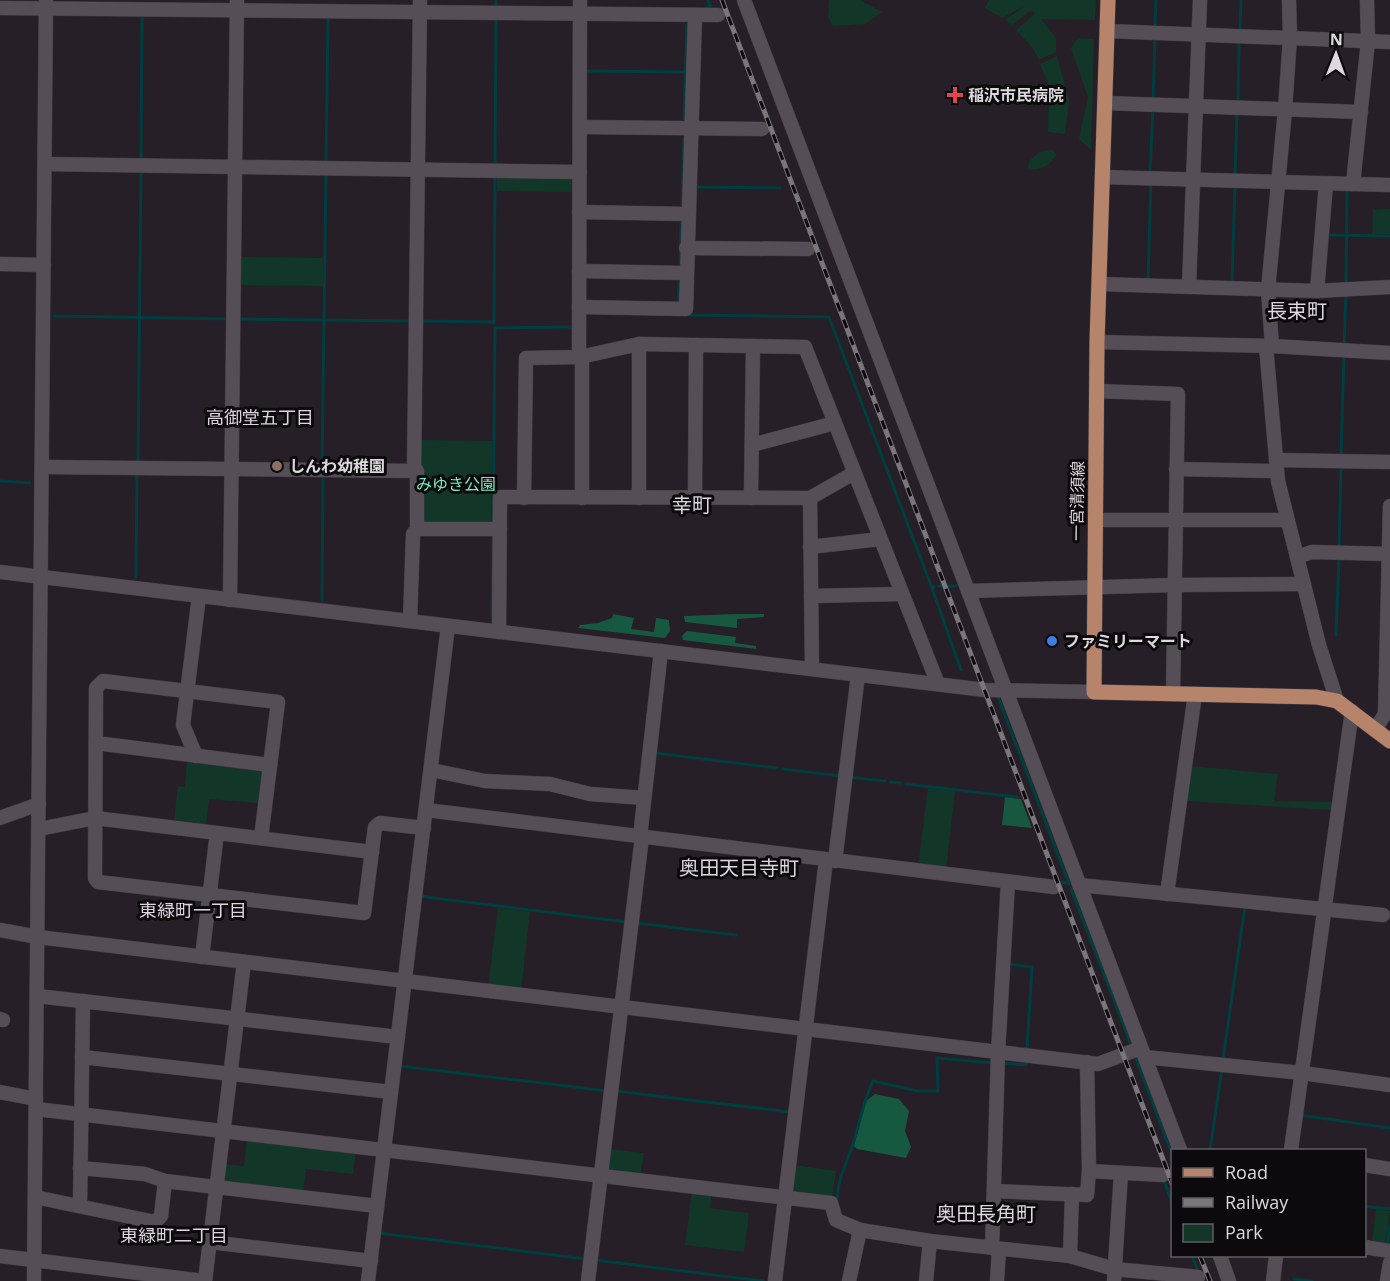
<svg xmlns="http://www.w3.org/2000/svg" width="1390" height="1281" font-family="'Open Sans','Noto Sans JP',sans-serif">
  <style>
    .green { fill: #123729 }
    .forest { fill: #175840 }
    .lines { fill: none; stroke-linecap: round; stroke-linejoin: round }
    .stream { stroke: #003e40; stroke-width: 3 }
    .minor-casing { stroke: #403b41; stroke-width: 15 }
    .major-casing { stroke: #403b41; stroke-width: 16 }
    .minor { stroke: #564e57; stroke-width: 14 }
    .major { stroke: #b6836b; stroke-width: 15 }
    .rail-casing { stroke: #7b757c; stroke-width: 5 }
    .rail { stroke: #0d0a0d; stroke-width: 3; stroke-dasharray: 9; stroke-linecap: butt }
    .health-dot { fill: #e0444e; stroke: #0d0a0d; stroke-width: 2 }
    .education-dot { fill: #8d6e63; stroke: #0d0a0d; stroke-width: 2 }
    .shop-dot { fill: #3f7fe0; stroke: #0d0a0d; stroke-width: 2 }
    .labels { text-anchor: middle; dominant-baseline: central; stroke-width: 6; stroke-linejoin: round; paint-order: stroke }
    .poi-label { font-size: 16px; font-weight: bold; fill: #dcd8dd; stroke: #0d0a0d; text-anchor: start }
    .park-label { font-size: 16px; fill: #7bedbe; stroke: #0d0a0d }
    .street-label { font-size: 16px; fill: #dcd8dd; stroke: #0d0a0d }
    .neighbourhood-label { font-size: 18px; fill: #ded5e0; stroke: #0d0a0d }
    .quarter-label { font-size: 20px; fill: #ded5e0; stroke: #0d0a0d }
  </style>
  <rect width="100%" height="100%" fill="#261f27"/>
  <!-- green -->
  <g class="green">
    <polygon points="829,0 860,0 882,12 865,24 833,26 828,17"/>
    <polygon points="989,0 1096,0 1095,20 1041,19 1056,38 1056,52 1039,60 1032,47 1016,30 1035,14 1031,10 1012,25 1005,20 1026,5 1002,18 985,8"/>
    <polygon points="1078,38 1094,39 1091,150 1079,139 1088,97 1071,48"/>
    <polygon points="1057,56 1069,100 1065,134 1048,132 1049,86 1040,64"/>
    <path d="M1052,149L1056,155C1051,165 1040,172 1028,168L1029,161L1040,152Z"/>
    <polygon points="497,172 573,173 576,192 497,191"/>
    <polygon points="1390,209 1390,234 1372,234 1373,210"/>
    <polygon points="236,257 323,258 323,286 236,285"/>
    <polygon points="421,440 492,441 491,527 421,528"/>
    <polygon points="187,761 259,769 262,772 258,803 209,799 206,824 174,820 178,786 185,787"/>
    <polygon points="1191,766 1278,774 1274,801 1334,802 1333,810 1186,801"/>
    <polygon points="928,788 955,791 946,869 918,866"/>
    <polygon points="498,908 530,912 521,991 488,987"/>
    <polygon points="247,1138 356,1151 353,1174 306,1169 303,1194 226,1185 222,1181 224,1164 244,1166"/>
    <polygon points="610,1149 644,1153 640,1177 607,1173"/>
    <polygon points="794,1165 836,1171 832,1198 791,1196"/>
    <polygon points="692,1190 712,1192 710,1208 749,1213 744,1252 685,1245"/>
    <polygon points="1376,1209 1390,1211 1385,1247 1372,1245"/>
  </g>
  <!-- forest -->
  <g class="forest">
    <polygon points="613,614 634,618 631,629 654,632 656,618 669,620 670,631 665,638 578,628 580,625 598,623 612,618"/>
    <polygon points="738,614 764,614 764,617 737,619 737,628 685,622 684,616"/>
    <polygon points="687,631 736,637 735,643 756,646 756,649 683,640 682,636"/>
    <polygon points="1005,797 1021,799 1032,828 1002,825"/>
    <polygon points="875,1094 899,1099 909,1111 905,1131 911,1147 906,1158 857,1149 854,1146 866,1101"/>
  </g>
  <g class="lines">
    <!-- stream -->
    <g class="stream">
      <polyline points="496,8 496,0"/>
      <polyline points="705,9 710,6 708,0"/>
      <polyline points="1155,26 1156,0"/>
      <polyline points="1240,30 1241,0"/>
      <polyline points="584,71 686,72"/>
      <polyline points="1153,101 1155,38"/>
      <polyline points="1238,102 1239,41"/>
      <polyline points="684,119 687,25"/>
      <polyline points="141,162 142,15"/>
      <polyline points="326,164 328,19"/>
      <polyline points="495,166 496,18"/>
      <polyline points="1150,173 1153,109"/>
      <polyline points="1235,176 1237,112"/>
      <polyline points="695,187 780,188"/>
      <polyline points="682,204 684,139"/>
      <polyline points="1328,235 1390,236"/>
      <polyline points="680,263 681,223"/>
      <polyline points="1148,280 1151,183"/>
      <polyline points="1232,283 1235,186"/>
      <polyline points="1346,285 1347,190"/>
      <polyline points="679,300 679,284"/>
      <polyline points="685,315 829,317 932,588"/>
      <polyline points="54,316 229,319"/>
      <polyline points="239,319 412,321"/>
      <polyline points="421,321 494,322"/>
      <polyline points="494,323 495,174"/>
      <polyline points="1344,346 1346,294"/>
      <polyline points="1341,457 1344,355"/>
      <polyline points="138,465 141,169"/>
      <polyline points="322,466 326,172"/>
      <polyline points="0,481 30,483"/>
      <polyline points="493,524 495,328 573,327"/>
      <polyline points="1339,548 1341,464"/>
      <polyline points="136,577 137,473"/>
      <polyline points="939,586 956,586"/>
      <polyline points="934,587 932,588 961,670"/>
      <polyline points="322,600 323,474"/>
      <polyline points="492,616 493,534"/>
      <polyline points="1336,635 1339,558"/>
      <polyline points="998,697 1069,884"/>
      <polyline points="655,753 776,768"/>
      <polyline points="783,769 841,776"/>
      <polyline points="849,777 885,781"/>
      <polyline points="891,782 900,783"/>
      <polyline points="906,784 1017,797"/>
      <polyline points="1055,882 1069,883"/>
      <polyline points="1071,889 1132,1047"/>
      <polyline points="419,896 626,922"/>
      <polyline points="636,923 736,935"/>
      <polyline points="1007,964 1032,967 1027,1049"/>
      <polyline points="1135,1056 1172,1154"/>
      <polyline points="1223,1060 1245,906"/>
      <polyline points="1003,1063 1026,1065 1027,1061"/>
      <polyline points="399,1066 608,1091"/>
      <polyline points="615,1091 790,1112"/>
      <polyline points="1300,1115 1390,1128"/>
      <polyline points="1210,1150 1222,1069"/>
      <polyline points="1164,1180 1172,1203"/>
      <path d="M837,1202C837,1181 846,1164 853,1144C860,1122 863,1101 873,1081L918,1091H938L937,1058L994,1063"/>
      <polyline points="1364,1206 1390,1209"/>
      <polyline points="379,1233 585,1259"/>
      <polyline points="1387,1246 1390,1226"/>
      <polyline points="1192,1256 1198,1271"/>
      <polyline points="595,1260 763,1281"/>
      <polyline points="1294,1279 1312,1281"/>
    </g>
    <defs>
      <g id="minor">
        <polyline points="580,0 579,348 582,363 582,498"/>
        <polyline points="744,0 1180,1150"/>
        <polyline points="0,8 718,15"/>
        <polyline points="1107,31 1390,42"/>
        <polyline points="1105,103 1361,112"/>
        <polyline points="580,127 762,129"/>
        <polyline points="45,164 580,172"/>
        <polyline points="1102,177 1390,185"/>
        <polyline points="1353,184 1368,41 1367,0"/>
        <polyline points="579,212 687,214"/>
        <polyline points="686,248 808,249"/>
        <polyline points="0,264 44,265"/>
        <polyline points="579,271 685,273"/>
        <polyline points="1099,284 1317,291 1390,287"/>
        <polyline points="1189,286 1200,0"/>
        <polyline points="1317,291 1326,184"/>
        <polyline points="579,307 686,309 695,15"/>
        <polyline points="1097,342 1272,346 1390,353"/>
        <polyline points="1266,346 1278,481 1319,645 1337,701"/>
        <polyline points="1272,346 1268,290 1285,110 1290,37 1289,0"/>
        <polyline points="1097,391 1178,394 1173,694"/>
        <polyline points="752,445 835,423"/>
        <polyline points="1276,460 1390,462"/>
        <polyline points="43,467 417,471 417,529 413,534 410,621"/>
        <polyline points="1176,469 1277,471"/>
        <polyline points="414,471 420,0"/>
        <polyline points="524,498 526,358 580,357 639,344 805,347 938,684"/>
        <polyline points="639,498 639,344"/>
        <polyline points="695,498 696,345"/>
        <polyline points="751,498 753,346"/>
        <polyline points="810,498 854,473"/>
        <polyline points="1095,520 1287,520"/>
        <polyline points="417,529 500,529"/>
        <polyline points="810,547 880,539"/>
        <polyline points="1297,557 1312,552 1390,554"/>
        <polyline points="0,572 985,690 1094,692"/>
        <polyline points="968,591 1175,585 1304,584"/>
        <polyline points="811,596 901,594"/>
        <polyline points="230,600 237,0"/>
        <polyline points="499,632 500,497 810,498 812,669"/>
        <polyline points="1375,730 1385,714 1390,506"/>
        <polyline points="96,743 270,765"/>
        <polyline points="196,756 183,725 199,596"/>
        <polyline points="431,770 485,781 550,784 590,794 644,798"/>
        <polyline points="426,810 1054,887"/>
        <polyline points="0,818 39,804"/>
        <polyline points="39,829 95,818 372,852"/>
        <polyline points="640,837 661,651"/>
        <polyline points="261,838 278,702 103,681 96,688 95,878 98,882 364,913 375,827 380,823 424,828"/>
        <polyline points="835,861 858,675"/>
        <polyline points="1079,885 1383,915"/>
        <polyline points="1167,894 1195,694"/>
        <polyline points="0,930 38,937 1098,1064 1141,1048"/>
        <polyline points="202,957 217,833"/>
        <polyline points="37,996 398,1037"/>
        <polyline points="0,1019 3,1020"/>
        <polyline points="82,1057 391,1092"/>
        <polyline points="1145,1057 1302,1073 1390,1085"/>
        <polyline points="1087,1062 1089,1171 1163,1175"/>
        <polyline points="0,1092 36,1099"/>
        <polyline points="36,1109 831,1203 836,1220 860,1230 930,1241 1070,1256 1114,1269 1198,1277"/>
        <polyline points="1291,1150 1352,711"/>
        <polyline points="1364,1165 1390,1169"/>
        <polyline points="80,1168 145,1174 165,1181 377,1206"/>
        <polyline points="994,1191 1087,1195 1089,1171"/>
        <polyline points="35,1197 155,1222 161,1216 165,1181"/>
        <polyline points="80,1206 83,1001"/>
        <polyline points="210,1242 371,1261"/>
        <polyline points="1364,1247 1390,1251"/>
        <polyline points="992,1248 998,1053 1008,882"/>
        <polyline points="0,1256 204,1281"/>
        <polyline points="1070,1256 1072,1194"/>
        <polyline points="1220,1256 1229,1281"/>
        <polyline points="34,1281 46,0"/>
        <polyline points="205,1281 244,962"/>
        <polyline points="368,1281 448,626"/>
        <polyline points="588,1281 642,837"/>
        <polyline points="775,1281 826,860"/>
        <polyline points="849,1281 860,1230"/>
        <polyline points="926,1281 930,1241"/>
        <polyline points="997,1281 999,1249"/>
        <polyline points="1114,1281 1121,1173"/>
        <polyline points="1273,1281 1276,1256"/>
        <polyline points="1387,1281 1390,1263"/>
      </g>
      <polyline id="major" points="1108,0 1097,342 1094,692 1316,697 1337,701 1390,741"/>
    </defs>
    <!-- minor casing -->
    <use href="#minor" class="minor-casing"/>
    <!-- major casing -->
    <use href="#major" class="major-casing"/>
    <!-- minor -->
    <use href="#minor" class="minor"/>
    <!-- major -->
    <use href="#major" class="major"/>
    <defs>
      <g id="rail">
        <polyline points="722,0 1172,1183"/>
        <polyline points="1200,1256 1210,1281"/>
      </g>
    </defs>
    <!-- rail casing -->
    <use href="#rail" class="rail-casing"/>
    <!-- rail -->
    <use href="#rail" class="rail"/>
  </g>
  <!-- markers -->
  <path class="health-dot" d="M952 86h6v6h6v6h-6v6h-6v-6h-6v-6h6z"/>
  <circle class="education-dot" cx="277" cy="466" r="6"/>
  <circle class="shop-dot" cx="1052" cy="641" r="6"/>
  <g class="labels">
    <!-- poi labels -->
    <g class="poi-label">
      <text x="968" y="95">稲沢市民病院</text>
      <text x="289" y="466">しんわ幼稚園</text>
      <text x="1064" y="641">ファミリーマート</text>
    </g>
    <!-- park labels -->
    <g class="park-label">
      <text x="456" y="484">みゆき公園</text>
    </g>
    <!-- street labels -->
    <g class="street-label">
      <text transform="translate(1077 501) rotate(-89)">一宮清須線</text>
    </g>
    <!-- neighbourhood labels -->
    <g class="neighbourhood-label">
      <text x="260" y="417">高御堂五丁目</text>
      <text x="193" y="910">東緑町一丁目</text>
      <text x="174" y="1235">東緑町二丁目</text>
    </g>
    <!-- quarter labels -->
    <g class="quarter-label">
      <text x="1297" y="310">長束町</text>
      <text x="692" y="504">幸町</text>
      <text x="739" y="867">奥田天目寺町</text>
      <text x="986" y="1213">奥田長角町</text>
    </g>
  </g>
  <!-- legend -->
  <rect x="1171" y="1149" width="195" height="108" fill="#0d0a0d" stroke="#605c60" stroke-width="1.5"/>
  <rect x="1183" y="1168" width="30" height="9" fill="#b6836b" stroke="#605c60" stroke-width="1.5"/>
  <text x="1225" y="1179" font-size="18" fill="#dcd8dd">Road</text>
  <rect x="1183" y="1198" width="30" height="9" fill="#7b757c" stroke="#605c60" stroke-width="1.5"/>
  <text x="1225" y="1209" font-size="18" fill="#dcd8dd">Railway</text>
  <rect x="1183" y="1224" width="30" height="18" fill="#123729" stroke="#605c60" stroke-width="1.5"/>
  <text x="1225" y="1239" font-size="18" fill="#dcd8dd">Park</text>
  <!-- north arrow -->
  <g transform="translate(1336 54) rotate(1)" stroke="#0d0a0d" stroke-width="4.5" paint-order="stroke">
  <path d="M0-4.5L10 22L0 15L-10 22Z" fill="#dcd8dd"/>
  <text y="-9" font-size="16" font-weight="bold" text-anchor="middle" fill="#dcd8dd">N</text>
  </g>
</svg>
